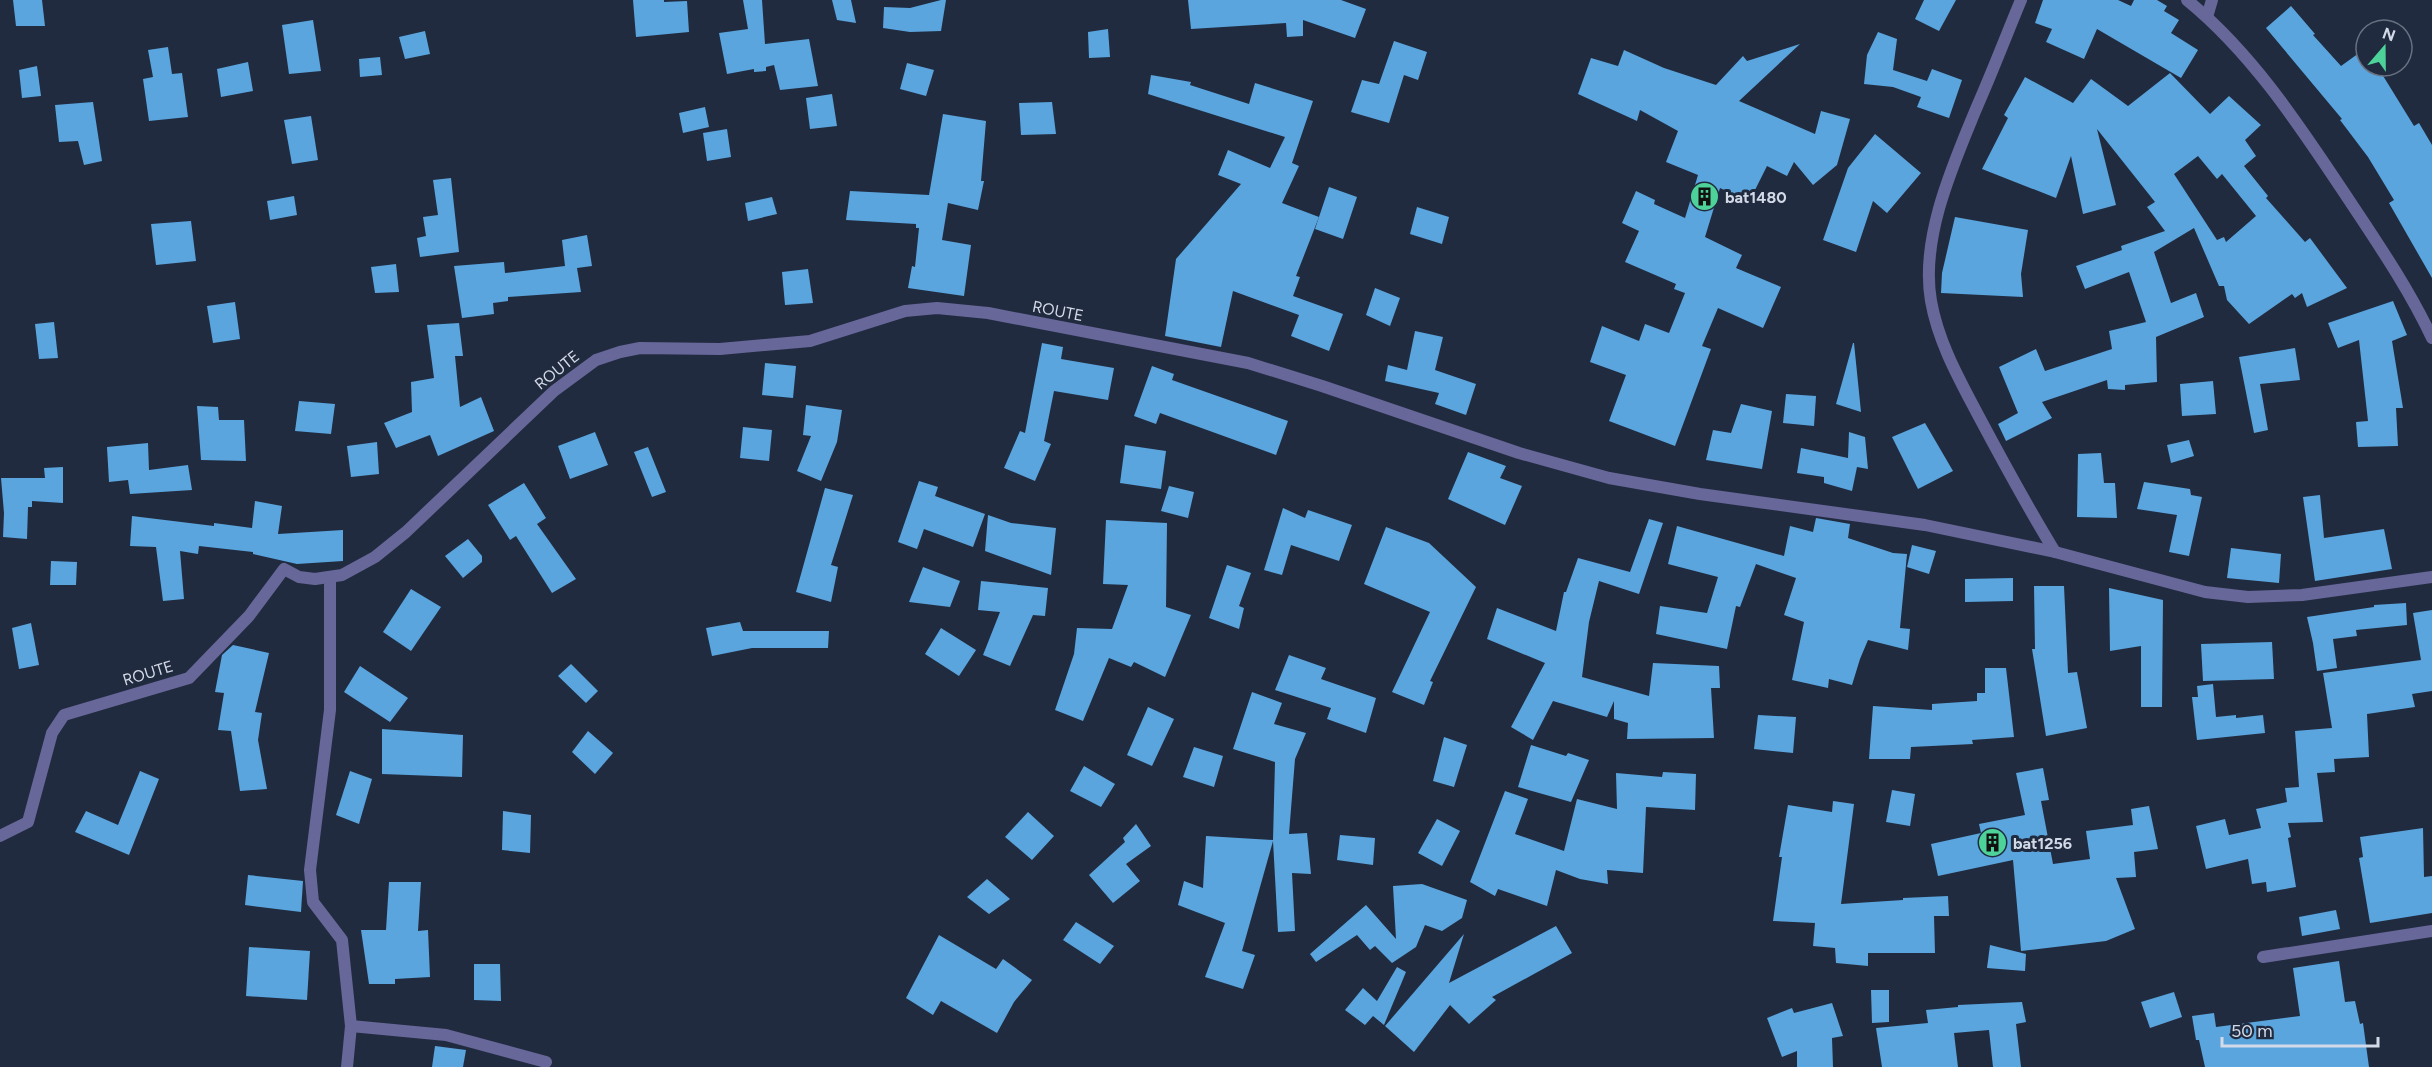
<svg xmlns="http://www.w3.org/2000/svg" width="2432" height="1067" font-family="Figtree,sans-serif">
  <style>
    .building { fill: #5aa5de; fill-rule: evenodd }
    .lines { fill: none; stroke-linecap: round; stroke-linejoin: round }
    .minor { stroke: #676799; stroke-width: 12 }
    .labels { text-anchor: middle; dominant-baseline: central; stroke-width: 6; stroke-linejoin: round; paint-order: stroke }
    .poi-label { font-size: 16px; font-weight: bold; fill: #d2d9e7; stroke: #212b3f; text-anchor: start }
    .street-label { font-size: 16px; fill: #d2d9e7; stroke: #212b3f }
  </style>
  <rect width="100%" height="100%" fill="#212b3f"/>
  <!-- building -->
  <g class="building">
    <polygon points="13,0 42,0 45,26 16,26"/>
    <polygon points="633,0 664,0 664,2 687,1 689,32 636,37"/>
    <polygon points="743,0 762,0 765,44 809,39 818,86 780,90 774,65 766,67 766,71 754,72 754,69 727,74 719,33 748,29"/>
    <polygon points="832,0 851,0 856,23 837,20"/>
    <polygon points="941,0 946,0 941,31 910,32 883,28 884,7 910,8"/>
    <polygon points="1188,0 1341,0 1366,9 1355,38 1303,20 1303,36 1287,37 1286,23 1191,29"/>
    <polygon points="1924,0 1956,0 1939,31 1915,19"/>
    <polygon points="2043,0 2118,0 2131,6 2134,0 2157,0 2167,6 2164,11 2179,20 2171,33 2198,50 2181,78 2097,29 2084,59 2046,42 2052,29 2035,23"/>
    <polygon points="2291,6 2315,34 2313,35 2341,66 2366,48 2366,66 2377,66 2414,126 2419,123 2432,145 2432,278 2389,203 2394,200 2368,157 2340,120 2342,119 2266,28"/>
    <polygon points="313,20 321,71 289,74 282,25"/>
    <polygon points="1108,29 1110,57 1089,58 1088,32"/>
    <polygon points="425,31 430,54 405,59 399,37"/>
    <polygon points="1878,32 1897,39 1893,70 1927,81 1932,69 1962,80 1949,118 1917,107 1921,97 1893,87 1864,84 1867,55"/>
    <polygon points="1394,41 1427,52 1418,80 1404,75 1389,123 1351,112 1362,80 1379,84"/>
    <polygon points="1800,44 1739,101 1815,134 1821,111 1850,119 1837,165 1813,185 1794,162 1787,176 1767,166 1749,202 1720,188 1705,237 1742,255 1736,268 1781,287 1763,328 1718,308 1702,346 1711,349 1675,446 1609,421 1626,375 1590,362 1602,326 1639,341 1645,324 1669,333 1685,293 1674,289 1676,284 1625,262 1639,231 1622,223 1636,191 1655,200 1654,204 1685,218 1698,175 1666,162 1678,131 1640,110 1637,121 1578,94 1591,58 1618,66 1624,50 1664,68 1716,85 1743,56 1747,61"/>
    <polygon points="168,47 172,74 182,73 188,117 149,121 143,79 153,77 148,50"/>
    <polygon points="380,57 382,75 360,77 359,59"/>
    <polygon points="248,62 253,91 221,97 217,69"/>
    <polygon points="907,63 934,70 926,96 900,89"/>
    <polygon points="37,66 41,96 22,98 19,70"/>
    <path d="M2170,73L2210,114L2229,96L2261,125L2245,140L2256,156L2244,166L2268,196L2266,198L2305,242L2310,238L2347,288L2307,307L2302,293L2295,298L2292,294L2249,324L2227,300L2224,286H2219L2194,228L2154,252L2171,303L2196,293L2204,317L2156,337L2157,382L2125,385V390L2108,389L2107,380L2042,402L2052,418L2006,441L1998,424L2018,413L1999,367L2036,349L2045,371L2112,349L2109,331L2146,322L2129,272L2085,289L2076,266L2122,250L2121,246L2165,231L2147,207L2155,202L2097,129L2116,205L2083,214L2071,156L2056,198L1982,169L2008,118L2004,115L2025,77L2073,103L2091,79L2128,106ZM2198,156L2217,179L2222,174L2256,216L2226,242L2224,237L2217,240L2174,174Z"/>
    <polygon points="1151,75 1191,82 1190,85 1249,104 1255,83 1313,101 1292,163 1299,166 1282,203 1319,217 1296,276 1300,277 1293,296 1343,314 1329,351 1291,336 1299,315 1233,291 1221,347 1165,336 1176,259 1241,184 1218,175 1228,150 1270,168 1285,137 1148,94"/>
    <polygon points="832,94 837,126 810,129 806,98"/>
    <polygon points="93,102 102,161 84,165 78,141 59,142 55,105"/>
    <polygon points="1052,102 1056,134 1021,135 1019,103"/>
    <polygon points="705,107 709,127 683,133 679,113"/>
    <polygon points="943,114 986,121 981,181 984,181 978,210 948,203 942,240 971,245 964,296 908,288 912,266 915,267 919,228 916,228 916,224 846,220 850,191 929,195"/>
    <polygon points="311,116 318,160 292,164 284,120"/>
    <polygon points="727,129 731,157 707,161 703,133"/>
    <polygon points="1875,134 1921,173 1887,213 1873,201 1856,252 1823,240 1848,168"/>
    <polygon points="451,178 459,252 420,257 417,238 426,236 423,217 438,215 433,180"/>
    <polygon points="1329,187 1357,197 1343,239 1315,229"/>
    <polygon points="294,196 297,215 270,220 267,201"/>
    <polygon points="772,197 777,214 748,221 745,203"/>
    <polygon points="1417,207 1449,217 1442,244 1410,234"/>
    <polygon points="1955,217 2028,230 2021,274 2023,297 1941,293 1942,273"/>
    <polygon points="191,221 196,261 156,265 151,224"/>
    <polygon points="587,235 592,266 577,268 581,292 508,297 508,301 493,303 494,314 462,318 454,266 504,262 505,273 565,266 562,240"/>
    <polygon points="396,264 399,292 375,293 371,267"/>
    <polygon points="808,269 813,303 785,305 782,272"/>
    <polygon points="1375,288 1400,298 1390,326 1366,315"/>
    <polygon points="2393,301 2407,335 2392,341 2403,408 2396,408 2398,446 2358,447 2356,422 2368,421 2359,340 2338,348 2328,323"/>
    <polygon points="235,302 240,339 213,343 207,306"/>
    <polygon points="54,322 58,358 39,359 35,324"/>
    <polygon points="459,323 463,356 455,356 460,407 481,397 494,431 438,456 430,435 396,448 384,423 412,412 411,382 434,378 427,325"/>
    <polygon points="1415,331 1443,337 1435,370 1476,384 1466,415 1435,404 1439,393 1385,381 1388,365 1407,370"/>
    <polygon points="1042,343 1063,347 1061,359 1114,368 1108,400 1054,391 1044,441 1051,444 1035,481 1004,468 1020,431 1025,433"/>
    <polygon points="1853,343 1854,343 1861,412 1836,404"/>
    <polygon points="2295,348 2300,380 2260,384 2268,430 2254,433 2239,357"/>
    <polygon points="765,363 796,366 793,398 762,395"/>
    <polygon points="1152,366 1174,374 1172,380 1288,421 1276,455 1160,413 1156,424 1134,416"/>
    <polygon points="2213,381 2216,414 2182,416 2180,384"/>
    <polygon points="1786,394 1816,396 1814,426 1783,423"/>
    <polygon points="299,401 335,404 331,434 295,431"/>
    <polygon points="1741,404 1772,411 1762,469 1706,460 1713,430 1731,433"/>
    <polygon points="806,405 842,410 837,442 821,481 797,471 811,436 803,435"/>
    <polygon points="197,406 218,407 219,420 244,420 246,461 201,460"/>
    <polygon points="1925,423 1953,471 1918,489 1892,437"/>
    <polygon points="743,427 772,430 769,461 740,458"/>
    <polygon points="595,432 608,465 570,479 558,446"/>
    <polygon points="1849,432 1865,437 1868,469 1857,467 1852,491 1824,483 1824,477 1797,473 1801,448 1848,458"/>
    <polygon points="2189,440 2194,456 2171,463 2167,445"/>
    <polygon points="377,442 379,474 351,477 347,446"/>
    <polygon points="148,443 149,470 188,465 192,490 130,494 128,480 109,482 107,447"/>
    <polygon points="1125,445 1166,451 1161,489 1120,483"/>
    <polygon points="648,447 666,492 652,497 634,452"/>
    <polygon points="1468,452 1506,466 1500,478 1522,486 1505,525 1448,499"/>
    <polygon points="2101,453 2104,483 2115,483 2117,518 2077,517 2078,454"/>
    <polygon points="63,467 63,503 32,501 32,507 28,507 27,539 3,537 4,513 1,478 45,478 44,468"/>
    <polygon points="919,481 938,487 935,496 985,514 973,547 924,529 917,549 898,542"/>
    <polygon points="2144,482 2190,489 2191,495 2202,497 2189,556 2169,552 2177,515 2137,509"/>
    <polygon points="524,483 546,518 537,524 576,579 552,593 516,536 510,540 488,505"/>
    <polygon points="1169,486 1194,492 1188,518 1161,511"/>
    <polygon points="825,488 853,495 831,565 838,567 831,602 796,592"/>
    <polygon points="2320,495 2324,538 2384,529 2392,569 2315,581 2303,497"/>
    <polygon points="255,501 282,506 278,534 343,530 343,561 297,564 253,554 253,552 199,546 198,554 180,551 184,599 163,601 156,547 130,546 132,516 214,526 214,523 252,528"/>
    <polygon points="1283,508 1305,518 1308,510 1352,525 1339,561 1291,545 1282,575 1264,570"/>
    <polygon points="988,515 1011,523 1056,528 1051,575 985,551"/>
    <polygon points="1816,518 1850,524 1848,538 1893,553 1907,554 1900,628 1910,629 1908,650 1868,640 1860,659 1852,685 1829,679 1828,688 1792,680 1804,622 1784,615 1796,578 1756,564 1740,607 1736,606 1727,649 1656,634 1660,606 1707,613 1718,577 1668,564 1677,526 1784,556 1790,526 1813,532"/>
    <polygon points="1649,519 1663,523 1639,594 1599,581 1589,622 1582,677 1649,696 1653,663 1719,666 1720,688 1711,688 1714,738 1627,739 1628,723 1614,719 1614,701 1607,717 1553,701 1533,740 1511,727 1545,663 1487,639 1497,608 1556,631 1564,592 1566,592 1578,558 1630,572"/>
    <polygon points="1106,520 1167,523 1166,607 1191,615 1165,677 1134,662 1131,667 1109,658 1083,721 1055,710 1074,654 1077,628 1112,629 1128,585 1103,584"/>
    <polygon points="1386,527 1429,543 1476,587 1430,681 1433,682 1424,705 1392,692 1430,612 1364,584"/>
    <polygon points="468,539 482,556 482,562 463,578 445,556"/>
    <polygon points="1912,545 1936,551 1929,574 1907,567"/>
    <polygon points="2231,548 2281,554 2279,583 2227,578"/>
    <polygon points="51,561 77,562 76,585 50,585"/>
    <polygon points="1227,565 1251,573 1239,606 1244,608 1239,629 1209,618"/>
    <polygon points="923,567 960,581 950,607 909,602"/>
    <polygon points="2013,578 2013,601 1965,602 1965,579"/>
    <polygon points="981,581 1048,588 1045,616 1033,615 1010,666 983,655 1000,612 978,610"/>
    <polygon points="2034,586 2064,586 2068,673 2077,672 2087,728 2046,736 2032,649 2035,649"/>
    <polygon points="2109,588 2163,600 2162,707 2141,707 2141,646 2110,651"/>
    <polygon points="411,589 441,607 411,651 383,632"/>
    <polygon points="2406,603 2407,625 2356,630 2357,636 2333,639 2337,668 2317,671 2313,643 2307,617 2374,607 2374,605"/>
    <polygon points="2432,610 2432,691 2412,694 2415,707 2367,714 2369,757 2334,759 2335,772 2317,773 2323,822 2288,823 2291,837 2288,838 2296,887 2267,892 2266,882 2252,884 2248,859 2206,869 2196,826 2225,819 2229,835 2261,828 2256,809 2287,802 2285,788 2299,787 2295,731 2332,728 2323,673 2421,660 2413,613"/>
    <polygon points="740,622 743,631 829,631 828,648 752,648 712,656 706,628"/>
    <polygon points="31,623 39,665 19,669 12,628"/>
    <polygon points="941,628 976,650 959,676 925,654"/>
    <polygon points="2272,642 2274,679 2203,681 2201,644"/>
    <polygon points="233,645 269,653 255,712 262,713 258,740 267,789 240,791 231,731 218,730 224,693 215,692 222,655"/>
    <polygon points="1289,655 1326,668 1321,679 1376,698 1366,733 1327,719 1331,708 1275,690"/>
    <polygon points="571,664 598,691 586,703 558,676"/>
    <polygon points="360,666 408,698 390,722 344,692"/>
    <polygon points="1985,668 2006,668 2014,737 1972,740 1973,744 1911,747 1910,759 1869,759 1873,706 1932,710 1932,704 1977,701 1977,693 1985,693"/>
    <polygon points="2213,684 2216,717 2236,715 2236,718 2263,715 2265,733 2197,740 2192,697 2198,697 2197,686"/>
    <polygon points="1252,692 1282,703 1274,724 1306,733 1295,759 1289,834 1307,833 1311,874 1292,873 1295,931 1278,932 1273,841 1242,951 1255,955 1243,989 1205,977 1225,923 1178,905 1184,881 1203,888 1206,836 1273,840 1275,762 1233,749"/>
    <polygon points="1148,707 1174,719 1152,766 1127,755"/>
    <polygon points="1758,715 1796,717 1793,753 1754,749"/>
    <polygon points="382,729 463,735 462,777 382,774"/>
    <polygon points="588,731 613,753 595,774 572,752"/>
    <polygon points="1444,737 1467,745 1454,787 1433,781"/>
    <polygon points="1531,745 1566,756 1568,753 1589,760 1571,802 1518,787"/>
    <polygon points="1194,747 1223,756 1214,787 1183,777"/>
    <polygon points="1084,766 1115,784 1101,807 1070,791"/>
    <polygon points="2043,768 2049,800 2041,801 2053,864 2090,859 2086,831 2133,825 2131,809 2149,806 2158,849 2134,852 2136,877 2116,878 2135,929 2106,941 2021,951 2013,860 1938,876 1931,844 1981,833 1979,824 2025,815 2016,773"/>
    <polygon points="140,771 159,779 129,855 75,832 86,811 118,825"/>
    <polygon points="350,771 372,779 359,824 336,815"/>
    <polygon points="1663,772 1696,774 1695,810 1646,807 1643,873 1607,870 1608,884 1580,879 1556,870 1547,906 1498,889 1495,896 1470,882 1505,791 1528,799 1515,834 1564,851 1577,799 1617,809 1616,773 1662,777"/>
    <polygon points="1892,790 1915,794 1910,826 1886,822"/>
    <polygon points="1833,801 1854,804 1841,904 1903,900 1903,898 1948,896 1949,916 1934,916 1935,953 1868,953 1868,966 1836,963 1835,948 1813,946 1815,923 1773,921 1782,857 1779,857 1788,805 1832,812"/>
    <polygon points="503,811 531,815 530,853 502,850"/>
    <polygon points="1028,812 1054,836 1032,860 1005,837"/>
    <polygon points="1437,819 1460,831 1442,866 1418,853"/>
    <polygon points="1136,824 1151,846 1126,864 1140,881 1113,903 1089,875 1125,842 1123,838"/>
    <polygon points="2423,828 2424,877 2432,876 2432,913 2370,923 2359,858 2363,857 2360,837"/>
    <polygon points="1340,835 1375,838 1373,865 1337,860"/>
    <polygon points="248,875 303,881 301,912 245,905"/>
    <polygon points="987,879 1010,899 989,914 967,897"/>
    <polygon points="389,882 421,882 418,931 428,930 430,977 395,979 395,984 369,984 361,930 386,930"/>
    <polygon points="1422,884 1467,900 1462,918 1442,931 1425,925 1416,947 1392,963 1375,946 1370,950 1357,935 1316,962 1310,954 1366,905 1396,939 1393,886"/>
    <polygon points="2336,910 2340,929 2302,936 2299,917"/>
    <polygon points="1076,922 1114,946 1100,964 1063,940"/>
    <polygon points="1556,926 1572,953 1492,997 1496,1000 1469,1024 1450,1005 1414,1052 1385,1026 1464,934 1449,983"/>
    <polygon points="939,935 996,969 1003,959 1032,980 1014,1002 997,1033 941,1001 933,1015 906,998"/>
    <polygon points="1990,945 2026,954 2025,971 1987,968"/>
    <polygon points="249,947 310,951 307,1000 246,996"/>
    <polygon points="2339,961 2345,1002 2355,1001 2360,1024 2363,1023 2369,1067 2205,1067 2199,1040 2196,1040 2192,1016 2214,1013 2216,1027 2300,1016 2293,968"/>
    <polygon points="474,964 500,964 501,1001 474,1000"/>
    <polygon points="1397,967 1406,972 1384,1025 1373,1016 1365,1025 1345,1010 1363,988 1377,1001"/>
    <polygon points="1871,990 1889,990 1889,1022 1872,1023"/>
    <polygon points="2174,992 2182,1017 2150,1028 2141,1002"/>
    <polygon points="2022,1002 2026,1022 2016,1024 2021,1067 1993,1067 1989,1030 1954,1033 1958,1067 1882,1067 1876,1028 1928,1023 1926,1010 1958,1007 1958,1005"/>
    <polygon points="1832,1003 1843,1036 1832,1038 1833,1067 1797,1067 1797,1051 1782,1057 1767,1018 1792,1008 1794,1013"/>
    <polygon points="435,1046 466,1050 463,1067 432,1067"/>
  </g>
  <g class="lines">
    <!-- minor -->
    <g class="minor">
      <path d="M2021,0C2006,36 1992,73 1976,109C1953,165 1920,238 1931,301C1938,341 1958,377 1977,413C2002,460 2027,506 2055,552"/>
      <path d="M2187,0C2252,53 2299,125 2345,194C2376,241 2408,287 2432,338"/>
      <polyline points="2207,17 2212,0"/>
      <polyline points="330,577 330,710 310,870 313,902 342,940 351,1026 347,1067"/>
      <polyline points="0,836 28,822 52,733 64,715 189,678 249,616 284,569 299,577 315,579 342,575 375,557 406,532 554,391 596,360 620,352 640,348 720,349 810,341 905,311 937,308 988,313 1248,363 1322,386 1519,453 1609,478 1700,494 1925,525 2055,552 2205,592 2248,597 2302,595 2432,577"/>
      <polyline points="2263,957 2432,931"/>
      <polyline points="351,1026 446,1035 546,1062"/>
    </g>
  </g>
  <!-- icons -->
  <defs>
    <symbol id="building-disc" viewBox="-11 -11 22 22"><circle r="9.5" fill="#4dd39a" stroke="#212b3f"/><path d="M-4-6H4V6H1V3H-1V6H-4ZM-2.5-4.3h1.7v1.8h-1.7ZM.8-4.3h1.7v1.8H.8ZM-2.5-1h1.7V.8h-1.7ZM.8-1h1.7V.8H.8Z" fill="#111"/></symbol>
  </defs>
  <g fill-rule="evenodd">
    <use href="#building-disc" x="1688" y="180" width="33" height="33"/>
    <use href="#building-disc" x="1976" y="826" width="33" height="33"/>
  </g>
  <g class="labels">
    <!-- poi labels -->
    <g class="poi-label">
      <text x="1725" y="197">bat1480</text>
      <text x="2013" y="843">bat1256</text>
    </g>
    <!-- street labels -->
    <g class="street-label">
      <text transform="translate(1058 311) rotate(11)">ROUTE</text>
      <text transform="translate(557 370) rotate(-39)">ROUTE</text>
      <text transform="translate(148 673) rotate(-17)">ROUTE</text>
    </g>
  </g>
  <!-- north arrow -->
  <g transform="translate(2384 48) rotate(20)"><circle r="28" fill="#212b3f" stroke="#687182" stroke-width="1.5"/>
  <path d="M0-4.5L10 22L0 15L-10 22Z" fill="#4dd39a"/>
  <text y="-9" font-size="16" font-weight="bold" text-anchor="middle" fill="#d2d9e7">N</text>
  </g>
  <!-- scale -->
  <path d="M2222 1037v9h156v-9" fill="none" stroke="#d2d9e7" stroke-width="3"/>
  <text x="2231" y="1037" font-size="18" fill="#d2d9e7" stroke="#212b3f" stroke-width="4.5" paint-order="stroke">50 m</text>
</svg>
